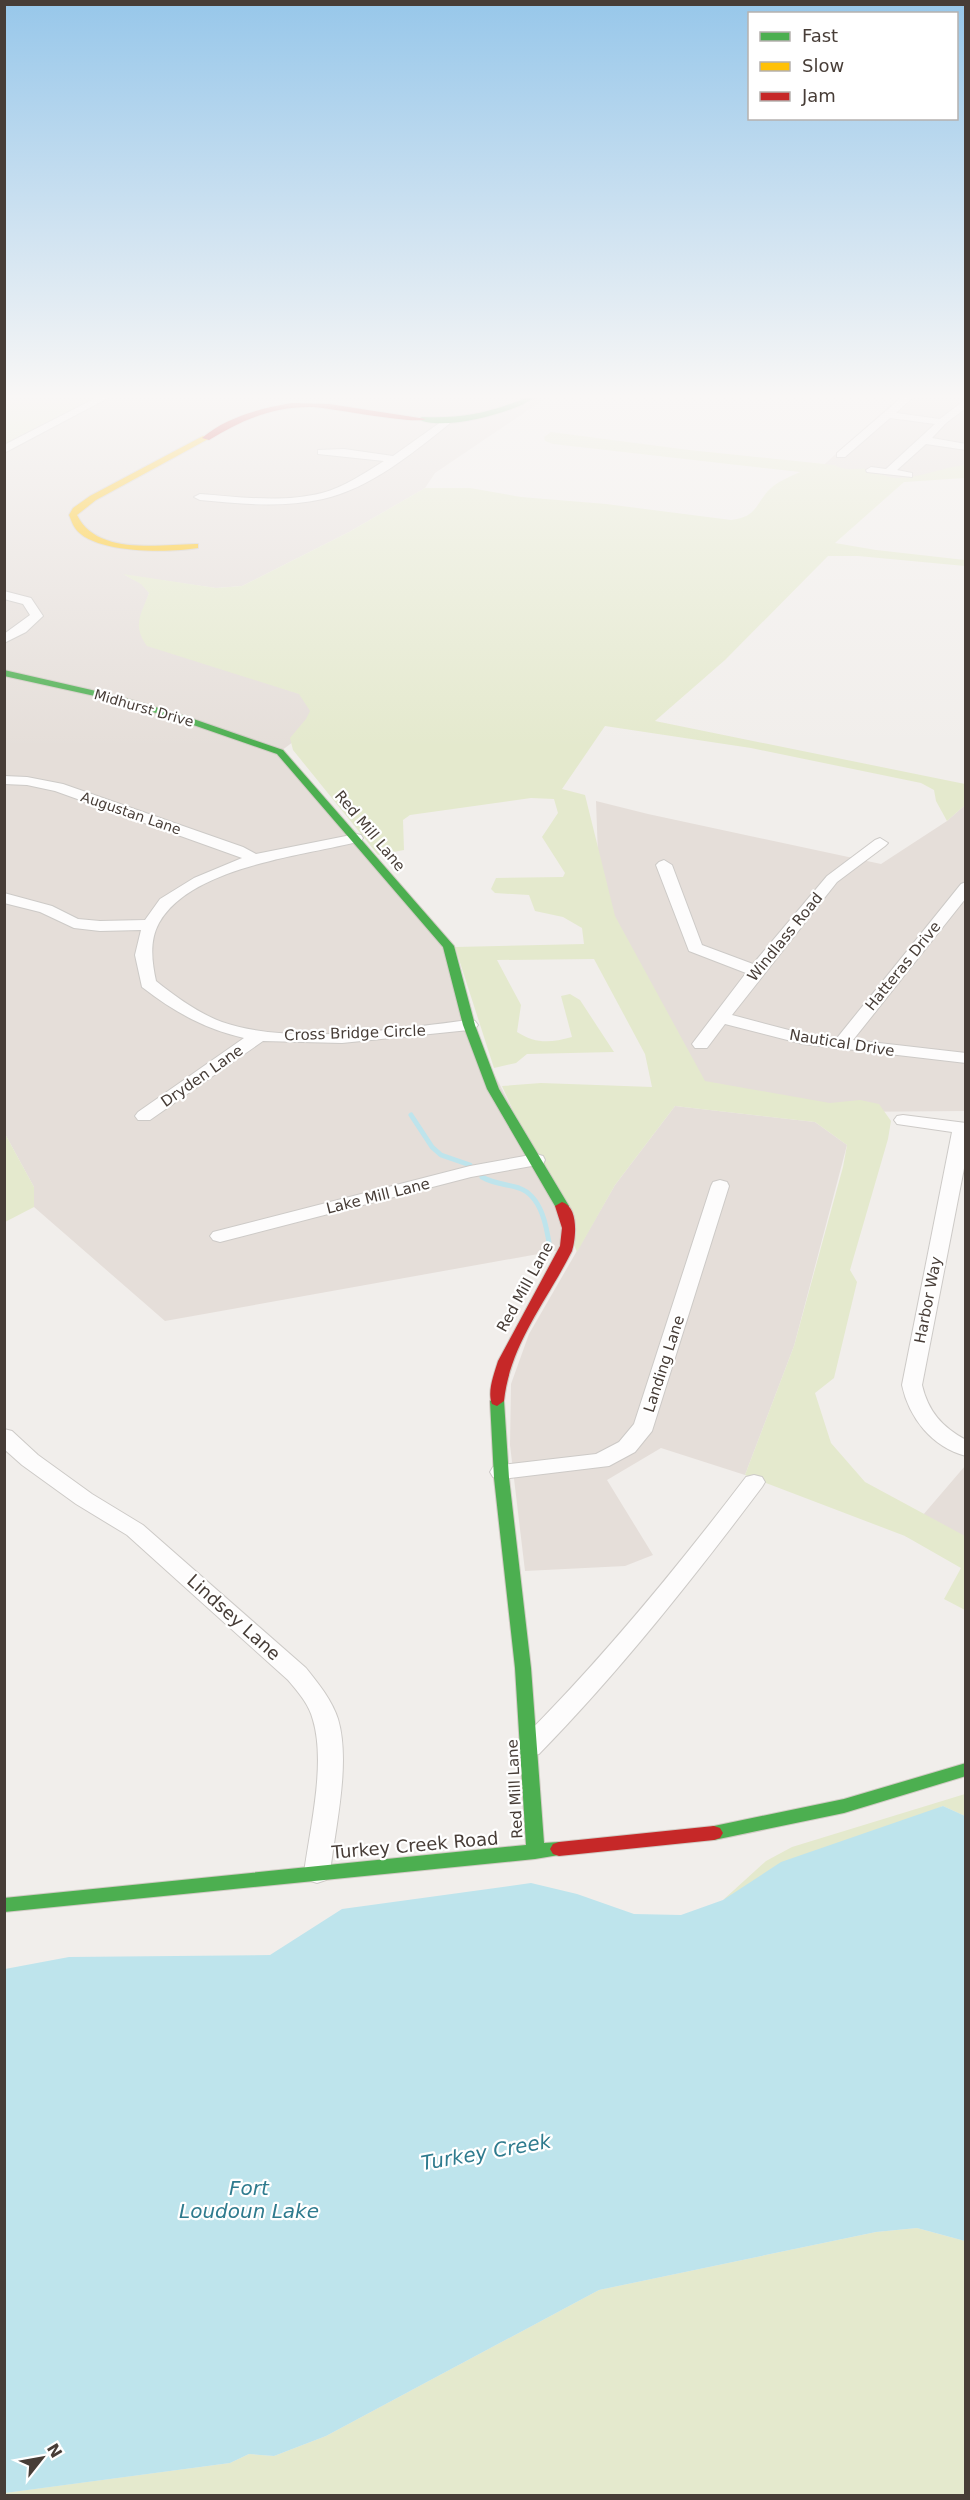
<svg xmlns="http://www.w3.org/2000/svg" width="970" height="2500" font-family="'DejaVu Sans',sans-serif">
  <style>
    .residential { fill: #e5ded9 }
    .green { fill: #e4e9cd }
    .water { fill: #bee4ec }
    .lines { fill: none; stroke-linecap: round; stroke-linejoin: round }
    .stream { stroke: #bee4ec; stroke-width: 5 }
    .street-casing { stroke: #cdcac7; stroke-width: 2 }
    .fast-casing { stroke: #d1cbc4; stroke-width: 2 }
    .slow-casing { stroke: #d1cbc4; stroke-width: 2 }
    .jam-casing { stroke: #d1cbc4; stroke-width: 2 }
    .street { fill: #fdfcfc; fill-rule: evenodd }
    .fast { fill: #4caf50; fill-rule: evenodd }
    .slow { fill: #ffc107; fill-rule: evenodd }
    .jam { fill: #c62828; fill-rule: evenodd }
    .labels { text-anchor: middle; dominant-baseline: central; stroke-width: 4.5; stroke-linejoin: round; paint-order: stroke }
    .far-street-label { font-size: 14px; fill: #473d37; stroke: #fff }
    .street-label { font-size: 15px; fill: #473d37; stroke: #fff }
    .near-street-label { font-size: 18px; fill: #473d37; stroke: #fff }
    .near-water-label { font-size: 20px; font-style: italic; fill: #2f7b8e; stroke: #fff }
  </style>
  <rect width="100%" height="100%" fill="#f1eeeb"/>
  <!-- residential -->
  <g class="residential">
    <polygon points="4,398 546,398 435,473 425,488 349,532 242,586 216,588 125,575 142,584 149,593 139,623 264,682 339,707 281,751 448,946 469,1025 555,1192 566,1249 165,1321 34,1207 34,1187 4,1132"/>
    <polygon points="898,398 965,398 965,473 904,482 817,471"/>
    <polygon points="596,801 648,814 881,864 947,821 965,805 965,1111 838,1112 682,1093 600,909"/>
    <polygon points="675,1106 815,1122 847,1145 794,1346 745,1475 661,1448 607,1480 653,1555 625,1566 525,1571 510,1445 511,1384 529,1334 615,1185"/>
    <polygon points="965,1466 965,1562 905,1536"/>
  </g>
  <!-- green -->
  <g class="green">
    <polygon points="5,398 100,398 5,444"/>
    <path d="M551,432L689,450L834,465C850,472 850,468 866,469C877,470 885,478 897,478C921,478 942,467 965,465V478L904,482L835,543L876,550L965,560V566L858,556H828L725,660L655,721L965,784V805L947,821L936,801L934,790L921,783L751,748L605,726L562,789L585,795L615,916L705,1081L830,1103L860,1100L879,1104L891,1121L888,1139L850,1270L857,1282L834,1378L815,1393L831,1443L865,1482L965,1536V1610L944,1599L961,1568L905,1536L745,1475L794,1346L843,1167L847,1145L815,1122L675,1106L615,1185L577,1252L502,1086L541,1083L652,1087L645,1054L594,959L497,960L521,1005L517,1032C536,1044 550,1043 572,1037L561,996L570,994L580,1000L614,1052L527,1054L516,1063L494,1068L455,947L584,944L582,928L563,917L535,911L529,895L495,893L491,889L496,878L563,877L565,873L542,837L558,813L554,799L531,798L410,815L403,820L404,850L378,855L293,750L290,738L306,719L310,711L299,694L147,646C132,625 141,615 149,593L141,584L123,574L216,588L242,586L349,532L425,488H470L521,497L606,504L731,520C755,517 754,508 767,492C776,482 789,477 800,472L553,444L545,441L544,437Z"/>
    <polygon points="4,1132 34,1187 34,1207 5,1222"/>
    <polygon points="965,1794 965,1816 943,1806 723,1900 766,1861 792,1847"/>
    <polygon points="917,2228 965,2241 965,2495 5,2496 4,2493 230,2463 249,2454 274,2456 326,2436 599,2290 876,2232"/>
  </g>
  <!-- water -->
  <polygon class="water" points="943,1806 965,1816 965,2241 917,2228 876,2232 599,2290 326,2436 274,2456 249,2454 230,2463 5,2493 5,1969 69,1957 270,1955 342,1909 531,1883 577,1894 634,1914 681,1915 723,1900 781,1862"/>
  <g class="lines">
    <!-- stream -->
    <g class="stream">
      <polyline points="411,1115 432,1147 441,1155 470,1165"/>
      <path d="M482,1177C494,1184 506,1184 519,1188C542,1196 547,1228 550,1249"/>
    </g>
    <defs>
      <g id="street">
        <polygon points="96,398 108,398 4,453 4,445"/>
        <polygon points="901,398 912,398 896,413 940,419 966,399 966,408 946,423 932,438 966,444 966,450 926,444 897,470 912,473 912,477 867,472 866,470 871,467 886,469 935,424 890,418 845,457 837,457 837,453"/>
        <path d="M445,419L450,422L449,424C413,453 369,489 323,499C283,508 241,504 200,500L194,497L200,494C239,497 283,503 322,493C344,487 365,473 384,461L318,454V450L344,449L393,456Z"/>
        <polygon points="4,591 31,598 43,616 26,632 4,643 4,634 30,615 23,604 4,599"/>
        <path d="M4,776L27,777L63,784L243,847L256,854L356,834L361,835L363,838L361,841C304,856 191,866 159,923C149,941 152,962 156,981C176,997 198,1013 222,1022C290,1046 398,1029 469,1020L475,1021L478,1025L475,1029L469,1030L342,1043L263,1041L150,1120H138L135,1116L138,1112L244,1038C205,1029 174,1012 142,987L135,955L141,930L100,931L74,928L40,912L4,903V893L52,906L78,919L100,921L145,920L160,899L194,878L242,858L55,791L27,785L4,784Z"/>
        <polygon points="880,838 888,843 885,846 837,882 732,1015 804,1034 837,1038 961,884 966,882 966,898 853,1040 966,1053 966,1063 803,1044 725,1024 707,1048 695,1048 692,1044 746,973 689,951 656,865 659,862 664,860 672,865 702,945 753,964 827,876 875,840"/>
        <path d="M903,1115L966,1123V1158L922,1385C928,1411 942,1427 966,1440V1456C932,1447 909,1418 902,1385L952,1132L897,1124L894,1120L897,1116Z"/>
        <polygon points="536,1154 543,1156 545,1160 543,1164 471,1177 220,1242 213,1240 210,1236 213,1232 470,1166"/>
        <polygon points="720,1180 727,1182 729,1186 652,1431 635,1452 609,1466 501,1479 493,1477 490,1472 493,1467 501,1465 596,1454 619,1442 634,1424 711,1186 713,1182"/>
        <path d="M4,1429L12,1431L38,1455L92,1494L143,1525L306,1668C318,1683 332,1700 338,1719C351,1763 335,1828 330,1873L326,1880L317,1883L308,1880L304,1873C310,1828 326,1764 313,1720C309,1704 298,1692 288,1680L127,1535L76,1504L22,1465L4,1449Z"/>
        <path d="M754,1475L762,1477L765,1482L762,1487C692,1580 620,1671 539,1754L530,1756L521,1754L518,1747L521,1740C603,1658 676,1569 746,1477Z"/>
      </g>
      <g id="fast">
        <path d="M525,398H534C513,413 441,432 418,419L422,417C459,419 491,413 525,398Z"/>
        <polygon points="4,670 118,696 182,715 283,750 454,946 475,1025 499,1089 569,1206 567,1209 562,1210 555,1206 487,1089 463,1025 443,947 277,754 176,719 113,700 4,676"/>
        <polygon points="497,1396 504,1401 509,1478 531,1668 544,1843 559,1842 565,1844 568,1849 565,1854 535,1859 4,1912 4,1898 526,1845 515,1668 494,1478 490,1401"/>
        <polygon points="966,1763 966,1776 844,1813 714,1840 708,1838 705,1833 708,1828 714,1826 844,1799"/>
      </g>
      <path id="slow" d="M203,436L210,438L96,500L77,515C96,555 158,545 195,544H198V548C169,553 93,554 75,528C72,524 71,519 69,515L73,508L90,496Z"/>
      <g id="jam">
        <path d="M292,403L329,404L426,419C415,425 332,408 312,407C274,406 241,420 209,440L202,438C226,417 262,408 292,403Z"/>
        <path d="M562,1202C579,1207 576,1238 572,1251C547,1301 510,1344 504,1401L497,1406L492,1404C487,1392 494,1374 498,1361L560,1246L562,1228L555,1206Z"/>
        <polygon points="714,1826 720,1828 723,1833 720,1838 714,1840 559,1856 553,1854 550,1849 553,1844 559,1842"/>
      </g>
    </defs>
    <!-- street casing -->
    <use href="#street" class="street-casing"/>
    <!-- fast casing -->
    <use href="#fast" class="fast-casing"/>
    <!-- slow casing -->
    <use href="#slow" class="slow-casing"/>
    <!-- jam casing -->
    <use href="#jam" class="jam-casing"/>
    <!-- street -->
    <use href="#street" class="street"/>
    <!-- fast -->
    <use href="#fast" class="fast"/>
    <!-- slow -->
    <use href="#slow" class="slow"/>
    <!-- jam -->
    <use href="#jam" class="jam"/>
  </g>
  <!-- sky -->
  <linearGradient id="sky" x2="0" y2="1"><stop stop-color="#97c7ea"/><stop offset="0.53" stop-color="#f9f7f6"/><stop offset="1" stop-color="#f9f7f6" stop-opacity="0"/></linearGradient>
  <rect width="970" height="748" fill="url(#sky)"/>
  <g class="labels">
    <!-- far-street labels -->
    <g class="far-street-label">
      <text transform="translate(144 708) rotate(16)">Midhurst Drive</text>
      <text transform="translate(131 813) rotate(19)">Augustan Lane</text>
    </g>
    <!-- street labels -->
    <g class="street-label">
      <text transform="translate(370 831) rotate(50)">Red Mill Lane</text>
      <text transform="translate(785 937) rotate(-51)">Windlass Road</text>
      <text transform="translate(903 966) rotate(-51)">Hatteras Drive</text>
      <text transform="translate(355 1033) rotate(-2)">Cross Bridge Circle</text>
      <text transform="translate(842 1043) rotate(9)">Nautical Drive</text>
      <text transform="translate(202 1076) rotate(-35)">Dryden Lane</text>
      <text transform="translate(378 1196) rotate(-14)">Lake Mill Lane</text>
      <text transform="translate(525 1287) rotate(-61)">Red Mill Lane</text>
      <text transform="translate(928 1300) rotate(-79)">Harbor Way</text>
      <text transform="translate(664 1364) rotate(-72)">Landing Lane</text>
      <text transform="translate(515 1789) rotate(-93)">Red Mill Lane</text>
    </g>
    <!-- near-street labels -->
    <g class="near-street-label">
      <text transform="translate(234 1617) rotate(42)">Lindsey Lane</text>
      <text transform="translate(415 1845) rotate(-5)">Turkey Creek Road</text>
    </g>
    <!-- near-water labels -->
    <g class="near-water-label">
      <text transform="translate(486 2152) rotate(-10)">Turkey Creek</text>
      <text x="249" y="2188">Fort<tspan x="249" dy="23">Loudoun Lake</tspan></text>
    </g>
  </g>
  <!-- border -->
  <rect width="970" height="2500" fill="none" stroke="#473d37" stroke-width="12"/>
  <!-- legend -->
  <rect x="748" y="12" width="210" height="108" fill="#ffffff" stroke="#b5b1af" stroke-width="1.5"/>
  <rect x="760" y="32" width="30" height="9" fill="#4caf50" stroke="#b5b1af" stroke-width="1.5"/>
  <text x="802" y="42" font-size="18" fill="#473d37">Fast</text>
  <rect x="760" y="62" width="30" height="9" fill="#ffc107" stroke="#b5b1af" stroke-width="1.5"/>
  <text x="802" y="72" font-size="18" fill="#473d37">Slow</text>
  <rect x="760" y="92" width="30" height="9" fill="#c62828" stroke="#b5b1af" stroke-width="1.5"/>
  <text x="802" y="102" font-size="18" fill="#473d37">Jam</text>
  <!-- north arrow -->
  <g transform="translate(42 2458) rotate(59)" stroke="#ffffff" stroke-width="4.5" paint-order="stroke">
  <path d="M0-4.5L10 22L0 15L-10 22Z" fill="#473d37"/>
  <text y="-9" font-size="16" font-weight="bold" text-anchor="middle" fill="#473d37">N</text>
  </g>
</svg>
